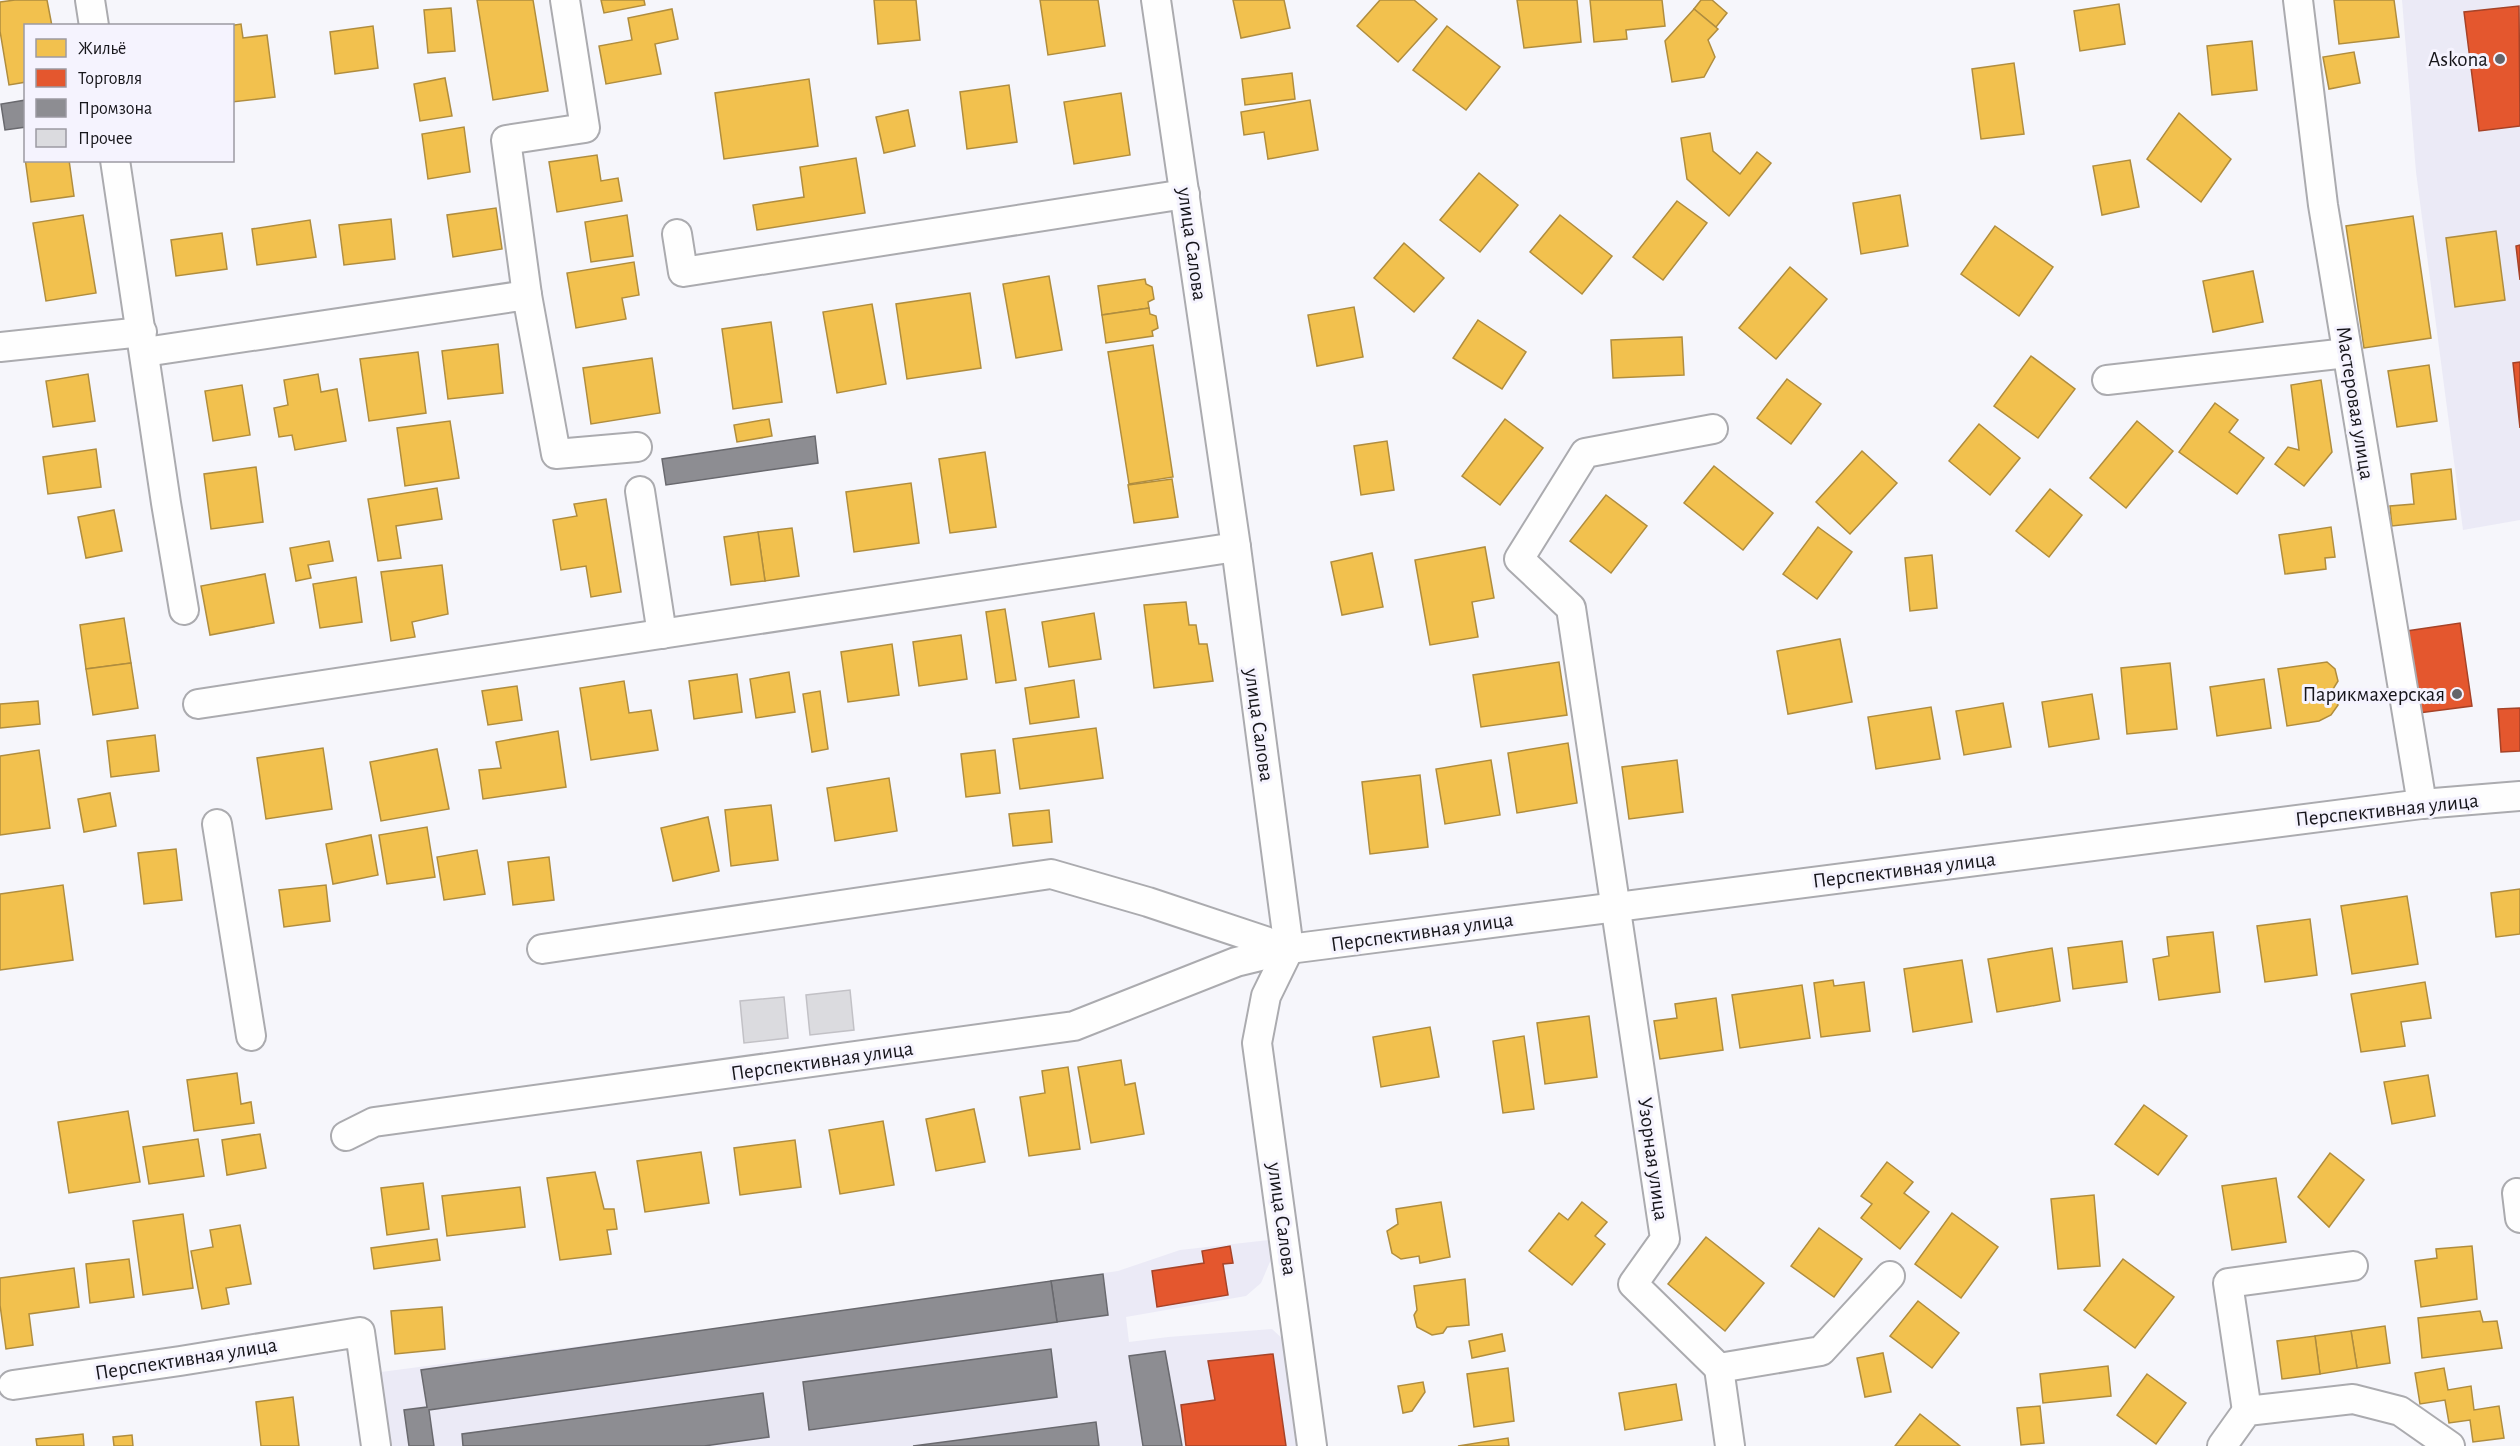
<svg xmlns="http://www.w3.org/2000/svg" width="2520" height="1446" font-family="'Alegreya Sans',sans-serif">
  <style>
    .built { fill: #ebeaf6 }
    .homes { fill: #f2c14e; stroke: #b08d3e; stroke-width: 1.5 }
    .shops { fill: #e4572e; stroke: #a64328; stroke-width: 1.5 }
    .industry { fill: #8d8d92; stroke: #69696e; stroke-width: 1.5 }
    .building { fill: #dbdbdf; stroke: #c2c1c6; stroke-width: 1.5 }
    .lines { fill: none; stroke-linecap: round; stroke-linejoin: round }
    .street-casing { stroke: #ababaf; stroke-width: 32 }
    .street { stroke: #fefefe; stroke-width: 28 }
    .poi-dot { fill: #646469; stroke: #f5f3fe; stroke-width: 2 }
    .labels { text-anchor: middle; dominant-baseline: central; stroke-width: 6; stroke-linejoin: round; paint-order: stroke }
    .poi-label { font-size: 21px; fill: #16151a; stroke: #f5f3fe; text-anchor: end }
    .street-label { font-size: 21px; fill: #16151a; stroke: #f5f3fe }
  </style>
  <rect width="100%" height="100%" fill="#f6f6fb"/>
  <!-- built -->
  <g class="built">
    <polygon points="2402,0 2520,0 2520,520 2463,530 2416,172"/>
    <polygon points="1269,1240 1272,1257 1261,1283 1246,1296 1126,1317 1129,1342 1168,1337 1272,1329 1287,1343 1303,1446 391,1446 381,1372 709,1329 1118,1271 1180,1250"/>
  </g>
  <!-- homes -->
  <g class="homes">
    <polygon points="15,0 47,0 52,26 26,26 26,82 9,85 0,31 0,2"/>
    <polygon points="477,0 533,0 548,91 493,100"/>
    <polygon points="601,0 644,0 645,5 604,13"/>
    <polygon points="874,0 916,0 920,40 878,44"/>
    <polygon points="1040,0 1098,0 1105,46 1048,55"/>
    <polygon points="1233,0 1284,0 1290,28 1241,38"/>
    <polygon points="1380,0 1414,0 1437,19 1398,62 1357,26"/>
    <polygon points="1517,0 1577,0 1581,42 1524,48"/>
    <polygon points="1590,0 1662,0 1665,26 1626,30 1627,39 1594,42"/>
    <polygon points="1701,0 1712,0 1727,13 1716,27 1694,9"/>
    <polygon points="2334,0 2394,0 2399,37 2339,44"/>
    <polygon points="2119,4 2125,44 2080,51 2074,11"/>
    <polygon points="451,8 455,51 428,53 424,10"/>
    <polygon points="672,9 678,39 655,44 661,74 606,84 599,46 632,40 628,18"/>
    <polygon points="1694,9 1718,29 1708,40 1715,57 1704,77 1672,82 1665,41"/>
    <polygon points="241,24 243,38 267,35 275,97 232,102 232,26 228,26"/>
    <polygon points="373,26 378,68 335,74 330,32"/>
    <polygon points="1447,26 1500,67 1466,110 1413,70"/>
    <polygon points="2252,41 2257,90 2212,95 2207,46"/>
    <polygon points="2354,52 2360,83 2329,89 2323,57"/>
    <polygon points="2014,63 2024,134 1981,139 1972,69"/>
    <polygon points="1292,73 1295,99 1245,105 1242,79"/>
    <polygon points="445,78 452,116 420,121 414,84"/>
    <polygon points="809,79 818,146 724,159 715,93"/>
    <polygon points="1009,85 1017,142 967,149 960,92"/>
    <polygon points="1121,93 1130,155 1074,164 1064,102"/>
    <polygon points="1310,100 1318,150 1268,159 1264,132 1244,135 1241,112"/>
    <polygon points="908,110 915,146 884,153 876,117"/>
    <polygon points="2179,113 2231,159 2201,202 2147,159"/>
    <polygon points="464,127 470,172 428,179 422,134"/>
    <polygon points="1710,133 1713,151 1740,174 1757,152 1771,163 1729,216 1687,179 1681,138"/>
    <polygon points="597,155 601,181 618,178 622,201 557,212 549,162"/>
    <polygon points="25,158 26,160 69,160 74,196 31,202"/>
    <polygon points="856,158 865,213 757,230 753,205 804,197 800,167"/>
    <polygon points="2130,160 2139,207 2102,215 2093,166"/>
    <polygon points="1479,173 1518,205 1480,252 1440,220"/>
    <polygon points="1900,195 1908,246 1861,254 1853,203"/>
    <polygon points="1677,201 1707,223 1663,280 1633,257"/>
    <polygon points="496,208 502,249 453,257 447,215"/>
    <polygon points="83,215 96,293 46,301 33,223"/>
    <polygon points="627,215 633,256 591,262 585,222"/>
    <polygon points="1560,215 1612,256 1582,294 1530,252"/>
    <polygon points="2413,216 2431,338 2364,348 2346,226"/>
    <polygon points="391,219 395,259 344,265 339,225"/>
    <polygon points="310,220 316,257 257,265 252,229"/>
    <polygon points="1995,226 2053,267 2019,316 1961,274"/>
    <polygon points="2496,231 2505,300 2455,307 2446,238"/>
    <polygon points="222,233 227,269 176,276 171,240"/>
    <polygon points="1404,243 1444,278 1414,312 1374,278"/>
    <polygon points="634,262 639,295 622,298 626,319 576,328 567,273"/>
    <polygon points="1790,267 1827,299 1776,359 1739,328"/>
    <polygon points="2253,271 2263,322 2213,332 2203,281"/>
    <polygon points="1049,276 1062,350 1016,358 1003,284"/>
    <polygon points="1145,279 1146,284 1152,287 1154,299 1148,302 1149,308 1102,315 1098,286"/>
    <polygon points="970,293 981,368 907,379 896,304"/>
    <polygon points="872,304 886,384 837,393 823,312"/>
    <polygon points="1354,307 1363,357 1317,366 1308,315"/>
    <polygon points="1149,308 1150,314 1156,316 1158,328 1152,331 1153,336 1106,343 1102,315"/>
    <polygon points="1478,320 1526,352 1502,389 1453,358"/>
    <polygon points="771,322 782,402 733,409 722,329"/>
    <polygon points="1682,337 1684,375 1613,378 1611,340"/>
    <polygon points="498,344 503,393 448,399 442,351"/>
    <polygon points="1153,345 1173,477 1129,484 1108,352"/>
    <polygon points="418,352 426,413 369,421 360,359"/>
    <polygon points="2031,356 2075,389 2038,438 1994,406"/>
    <polygon points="652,358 660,413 591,424 583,368"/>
    <polygon points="2429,365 2437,421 2397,427 2388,371"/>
    <polygon points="88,374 95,421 53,427 46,381"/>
    <polygon points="318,374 321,392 337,389 346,441 295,450 292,435 279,437 274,408 288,405 284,380"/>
    <polygon points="1787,379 1821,404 1791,444 1757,418"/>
    <polygon points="2321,380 2332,452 2304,486 2275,464 2288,447 2299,450 2291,385"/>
    <polygon points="242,385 250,435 213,441 205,391"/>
    <polygon points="2215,403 2238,420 2229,432 2264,458 2237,494 2179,452"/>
    <polygon points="769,419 772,436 737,442 734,425"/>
    <polygon points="1505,419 1543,448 1500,505 1462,476"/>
    <polygon points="450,421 459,478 405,486 397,428"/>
    <polygon points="2137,421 2173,451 2126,508 2090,478"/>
    <polygon points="1979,424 2020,458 1990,495 1949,461"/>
    <polygon points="1387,441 1394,490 1361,495 1354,446"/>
    <polygon points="96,449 101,487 48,494 43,457"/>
    <polygon points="1862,451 1897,483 1850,534 1816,502"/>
    <polygon points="985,452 996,527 950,533 939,459"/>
    <polygon points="1714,466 1773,513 1743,550 1684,503"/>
    <polygon points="256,467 263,522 211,529 204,474"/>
    <polygon points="2451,469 2456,519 2392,526 2390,506 2414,504 2411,474"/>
    <polygon points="1172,479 1178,517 1134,523 1128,485"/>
    <polygon points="911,483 919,543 854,552 846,492"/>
    <polygon points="437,488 442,519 396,526 401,558 378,561 368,499"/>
    <polygon points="2050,489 2082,515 2049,557 2016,531"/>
    <polygon points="1606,495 1647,526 1611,573 1570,541"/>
    <polygon points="606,499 621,592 591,597 586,566 561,570 553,520 577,516 574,504"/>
    <polygon points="114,510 122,551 86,558 78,517"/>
    <polygon points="1818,527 1852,552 1817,599 1783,574"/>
    <polygon points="2331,527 2335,557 2325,558 2326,569 2285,574 2279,535"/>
    <polygon points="792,528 799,576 765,581 758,532"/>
    <polygon points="758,532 765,581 731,585 724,537"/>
    <polygon points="329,541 333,561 308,565 311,578 296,581 290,548"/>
    <polygon points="1485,547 1494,598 1472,602 1478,637 1430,645 1415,560"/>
    <polygon points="1372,553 1383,607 1342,615 1331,562"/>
    <polygon points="1932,555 1937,608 1910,611 1905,558"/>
    <polygon points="442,565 448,614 412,622 415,637 391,641 381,572"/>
    <polygon points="265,574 274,623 210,635 201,586"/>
    <polygon points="356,577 362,622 320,628 313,584"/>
    <polygon points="1186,602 1189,625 1196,625 1199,644 1207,644 1213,681 1154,688 1144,605"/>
    <polygon points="1005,609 1016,680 996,683 986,612"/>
    <polygon points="1094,613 1101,659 1049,667 1042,622"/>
    <polygon points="124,618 131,663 86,669 80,625"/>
    <polygon points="961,635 967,679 919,686 913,642"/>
    <polygon points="1840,639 1852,702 1788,714 1777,651"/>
    <polygon points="892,644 899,695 848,702 841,652"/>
    <polygon points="1559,662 1567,715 1481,727 1473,675"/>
    <polygon points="2327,662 2335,669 2338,681 2333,689 2338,705 2331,715 2319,721 2287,726 2278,669"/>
    <polygon points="131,663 138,708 93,715 86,669"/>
    <polygon points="2170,663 2177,729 2127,734 2121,668"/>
    <polygon points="789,672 795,712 756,718 750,679"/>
    <polygon points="737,674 742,712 694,719 689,681"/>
    <polygon points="2264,679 2271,728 2217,736 2210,687"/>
    <polygon points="1074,680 1079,717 1030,724 1025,688"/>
    <polygon points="624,681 629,713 651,710 658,750 591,760 580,688"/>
    <polygon points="517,686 522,720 488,725 482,691"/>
    <polygon points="820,691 828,749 812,752 803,694"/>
    <polygon points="2092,694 2099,739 2049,747 2042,702"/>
    <polygon points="38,701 40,724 0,728 0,704"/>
    <polygon points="2003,703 2011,747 1964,755 1956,711"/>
    <polygon points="1931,707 1940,759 1876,769 1868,717"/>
    <polygon points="1096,728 1103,778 1020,789 1013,739"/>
    <polygon points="558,731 566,787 483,799 479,770 501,768 496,742"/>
    <polygon points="155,735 159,771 111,777 107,741"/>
    <polygon points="1568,743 1577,803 1517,813 1508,753"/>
    <polygon points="323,748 332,809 266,819 257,758"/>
    <polygon points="437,749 449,809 381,821 370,762"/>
    <polygon points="39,750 50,828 0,835 0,756"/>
    <polygon points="995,750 1000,793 966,797 961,754"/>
    <polygon points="1491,760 1500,815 1445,824 1436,769"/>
    <polygon points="1677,760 1683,812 1629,819 1622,767"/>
    <polygon points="1420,775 1428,847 1370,854 1362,782"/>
    <polygon points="889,778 897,831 835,841 827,788"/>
    <polygon points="110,793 116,826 84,832 78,799"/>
    <polygon points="771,805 778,860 731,866 725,810"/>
    <polygon points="1049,810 1052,842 1013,846 1009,814"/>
    <polygon points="708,817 719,871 673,881 661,828"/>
    <polygon points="427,827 435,877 387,884 379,835"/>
    <polygon points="371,835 378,875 333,884 326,844"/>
    <polygon points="176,849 182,900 144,904 138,853"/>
    <polygon points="477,850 485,894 444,900 437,857"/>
    <polygon points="549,857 554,900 513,905 508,862"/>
    <polygon points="63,885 73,960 0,970 0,894"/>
    <polygon points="326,885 330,921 284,927 279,890"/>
    <polygon points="2520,889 2520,934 2496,937 2491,893"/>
    <polygon points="2407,896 2418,964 2352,974 2341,906"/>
    <polygon points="2310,919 2317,975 2265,982 2257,926"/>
    <polygon points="2213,932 2220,992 2159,1000 2153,959 2169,956 2167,937"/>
    <polygon points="2122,941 2127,982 2073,989 2068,948"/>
    <polygon points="2052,948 2060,1001 1997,1012 1988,959"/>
    <polygon points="1962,960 1972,1022 1913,1032 1904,969"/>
    <polygon points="1833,980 1834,986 1864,982 1870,1031 1821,1037 1814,983"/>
    <polygon points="2425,982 2431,1018 2401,1022 2405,1046 2361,1052 2351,994"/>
    <polygon points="1802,985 1810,1038 1740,1048 1732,995"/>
    <polygon points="1716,998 1723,1050 1660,1059 1654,1021 1677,1018 1675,1004"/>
    <polygon points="1589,1016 1597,1077 1545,1084 1537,1023"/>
    <polygon points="1430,1027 1439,1077 1381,1087 1373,1037"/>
    <polygon points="1524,1036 1534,1109 1503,1113 1493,1041"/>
    <polygon points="1121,1060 1125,1085 1135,1083 1144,1134 1091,1143 1078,1067"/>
    <polygon points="1068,1067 1080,1149 1029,1156 1020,1097 1045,1093 1042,1071"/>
    <polygon points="237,1073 241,1104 251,1102 254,1123 194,1131 187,1080"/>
    <polygon points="2428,1075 2435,1116 2392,1124 2384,1082"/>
    <polygon points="2144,1105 2187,1136 2158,1175 2115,1144"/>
    <polygon points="974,1109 985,1162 936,1171 926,1119"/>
    <polygon points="128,1111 140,1182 69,1193 58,1122"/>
    <polygon points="883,1121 894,1185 840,1194 829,1130"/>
    <polygon points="260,1134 266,1168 227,1175 222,1140"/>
    <polygon points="198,1139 204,1176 149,1184 143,1147"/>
    <polygon points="795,1140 801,1187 740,1195 734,1148"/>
    <polygon points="701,1152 709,1203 645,1212 637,1161"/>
    <polygon points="2330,1153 2364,1180 2329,1227 2298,1197"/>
    <polygon points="1887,1162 1913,1182 1904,1193 1929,1212 1900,1249 1861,1218 1872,1204 1861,1196"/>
    <polygon points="595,1172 604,1209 614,1209 617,1229 607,1230 611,1254 560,1260 547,1178"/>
    <polygon points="2276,1178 2286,1242 2232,1250 2222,1186"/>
    <polygon points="423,1183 429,1229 387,1235 381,1188"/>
    <polygon points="520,1187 525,1227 447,1236 442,1196"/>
    <polygon points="2094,1195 2100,1266 2058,1269 2051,1199"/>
    <polygon points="1441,1202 1450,1257 1420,1263 1419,1256 1401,1259 1392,1253 1387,1231 1398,1224 1396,1209"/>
    <polygon points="1582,1202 1607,1222 1595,1236 1605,1244 1572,1285 1529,1251 1559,1213 1568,1220"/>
    <polygon points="1952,1213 1998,1247 1961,1298 1915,1264"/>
    <polygon points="183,1214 193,1288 143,1295 133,1221"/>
    <polygon points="240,1225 251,1284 226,1288 229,1304 202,1309 191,1251 213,1247 210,1230"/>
    <polygon points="1819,1228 1862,1259 1834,1297 1791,1266"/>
    <polygon points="1706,1237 1764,1283 1725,1331 1668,1284"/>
    <polygon points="437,1239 440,1260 374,1269 371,1248"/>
    <polygon points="2472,1246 2477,1299 2421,1307 2415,1261 2437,1258 2436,1249"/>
    <polygon points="129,1259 134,1297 90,1303 86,1264"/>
    <polygon points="2123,1259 2174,1297 2135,1348 2084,1310"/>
    <polygon points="74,1268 79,1307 29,1314 33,1345 6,1349 0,1305 0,1278"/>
    <polygon points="1465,1279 1469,1325 1447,1327 1443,1333 1432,1335 1417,1327 1414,1315 1417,1310 1414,1286"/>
    <polygon points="1918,1301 1959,1333 1932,1368 1890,1336"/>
    <polygon points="442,1307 445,1349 395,1354 391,1311"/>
    <polygon points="2480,1311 2483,1322 2497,1321 2502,1348 2422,1358 2418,1318"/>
    <polygon points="2385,1326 2390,1363 2357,1368 2351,1331"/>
    <polygon points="2351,1331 2357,1368 2320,1374 2315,1336"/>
    <polygon points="1502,1334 1505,1351 1472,1358 1469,1341"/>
    <polygon points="2315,1336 2320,1374 2282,1379 2277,1341"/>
    <polygon points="1883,1353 1891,1392 1865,1397 1857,1358"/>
    <polygon points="2108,1366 2111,1396 2043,1403 2040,1374"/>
    <polygon points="1508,1368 1514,1421 1474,1427 1467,1374"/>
    <polygon points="2444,1368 2448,1390 2471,1386 2474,1410 2499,1406 2504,1438 2473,1442 2470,1420 2449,1423 2445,1400 2420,1404 2415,1373"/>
    <polygon points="2147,1374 2186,1403 2156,1444 2117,1415"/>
    <polygon points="1423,1382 1425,1392 1412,1411 1403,1413 1398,1386"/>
    <polygon points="1676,1384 1682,1420 1625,1430 1619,1393"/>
    <polygon points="293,1397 299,1446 261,1446 256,1402"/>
    <polygon points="2040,1406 2044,1443 2021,1445 2017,1408"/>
    <polygon points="1920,1414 1960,1446 1895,1446"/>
    <polygon points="83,1434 84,1446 37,1446 36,1439"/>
    <polygon points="132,1435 133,1446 114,1446 113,1437"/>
    <polygon points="1508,1438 1509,1446 1458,1446"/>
  </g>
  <!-- shops -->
  <g class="shops">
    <polygon points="2519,6 2520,126 2479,131 2464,12"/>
    <polygon points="2520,245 2520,280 2516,246"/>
    <polygon points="2520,362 2520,428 2513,363"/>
    <polygon points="2460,623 2472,706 2419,713 2407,631"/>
    <polygon points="2520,708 2520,751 2501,752 2498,709"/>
    <polygon points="1230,1246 1233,1263 1223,1264 1228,1295 1157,1307 1152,1271 1204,1263 1202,1251"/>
    <polygon points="1273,1354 1286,1446 1186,1446 1181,1405 1215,1400 1208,1361"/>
  </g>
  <!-- industry -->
  <g class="industry">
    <polygon points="26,100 26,127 5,130 1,104"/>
    <polygon points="815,436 818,463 666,485 662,459"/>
    <polygon points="1103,1274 1108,1315 1057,1322 1051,1281"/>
    <polygon points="1051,1281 1057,1322 429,1410 434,1446 409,1446 404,1410 427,1407 421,1370"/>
    <polygon points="1051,1349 1057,1397 809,1430 803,1382"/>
    <polygon points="1165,1351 1182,1446 1143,1446 1129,1356"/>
    <polygon points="763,1393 769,1437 704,1446 463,1446 462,1434"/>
    <polygon points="1096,1422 1099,1446 913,1446"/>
  </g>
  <!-- building -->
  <g class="building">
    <polygon points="850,990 854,1030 810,1035 806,995"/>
    <polygon points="784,997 788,1038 744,1043 740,1001"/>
  </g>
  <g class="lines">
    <defs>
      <g id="street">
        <polyline points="90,0 94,26"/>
        <polyline points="1156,0 1236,547 1289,949 1266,996 1257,1043 1312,1446"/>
        <polyline points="2298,0 2323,205 2422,804"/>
        <polyline points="115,160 166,503 184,610"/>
        <polyline points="677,234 683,272 1185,194"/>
        <polyline points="527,295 506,140 585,128 565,0"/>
        <polyline points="0,347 142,332"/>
        <polyline points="145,352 527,295 556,454 637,447"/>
        <polyline points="2107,380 2347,353"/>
        <polyline points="1713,429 1585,453 1519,559 1571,608 1665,1239 1633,1284 1719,1368"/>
        <polyline points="640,491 662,634"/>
        <polyline points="198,704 1236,547"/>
        <polyline points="217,824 251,1036"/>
        <polyline points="542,949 1051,874 1148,902 1289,949"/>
        <polyline points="346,1136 374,1122 1074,1026 1236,962 1289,949 2422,804 2520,796"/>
        <polyline points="2517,1193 2520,1218"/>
        <polyline points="1719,1368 1821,1351 1890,1276"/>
        <polyline points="1719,1368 1730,1446"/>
        <polyline points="13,1385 180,1361 360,1332 376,1446"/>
        <polyline points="2247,1411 2228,1283 2353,1266"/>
        <polyline points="2222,1446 2247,1411 2353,1399 2400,1411 2450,1446"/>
      </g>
    </defs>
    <!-- street casing -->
    <use href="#street" class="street-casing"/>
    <!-- street -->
    <use href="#street" class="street"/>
  </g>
  <!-- markers -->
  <g class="poi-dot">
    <circle cx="2500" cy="59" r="6"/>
    <circle cx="2457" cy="694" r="6"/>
  </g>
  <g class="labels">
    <!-- poi labels -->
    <g class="poi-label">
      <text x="2488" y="59">Askona</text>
      <text x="2445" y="694">Парикмахерская</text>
    </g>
    <!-- street labels -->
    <g class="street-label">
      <text transform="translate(1192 244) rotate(82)">улица Салова</text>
      <text transform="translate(2355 403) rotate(81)">Мастеровая улица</text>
      <text transform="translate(1259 725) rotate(82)">улица Салова</text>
      <text transform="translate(2387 810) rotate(-6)">Перспективная улица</text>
      <text transform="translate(1904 870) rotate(-7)">Перспективная улица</text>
      <text transform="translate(1422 932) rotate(-8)">Перспективная улица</text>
      <text transform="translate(822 1061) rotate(-8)">Перспективная улица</text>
      <text transform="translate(1653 1159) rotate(82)">Узорная улица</text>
      <text transform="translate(1282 1219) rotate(82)">улица Салова</text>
      <text transform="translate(186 1359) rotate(-9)">Перспективная улица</text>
    </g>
  </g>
  <!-- legend -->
  <rect x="24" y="24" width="210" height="138" fill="#f5f3fe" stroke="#9c9aa3" stroke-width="1.5"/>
  <rect x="36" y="39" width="30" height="18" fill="#f2c14e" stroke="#9c9aa3" stroke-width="1.5"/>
  <text x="78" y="54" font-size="18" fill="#16151a">Жильё</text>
  <rect x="36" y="69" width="30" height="18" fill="#e4572e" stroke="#9c9aa3" stroke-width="1.5"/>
  <text x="78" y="84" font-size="18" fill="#16151a">Торговля</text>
  <rect x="36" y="99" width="30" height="18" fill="#8d8d92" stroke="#9c9aa3" stroke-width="1.5"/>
  <text x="78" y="114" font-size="18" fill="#16151a">Промзона</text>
  <rect x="36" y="129" width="30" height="18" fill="#dbdbdf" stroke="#9c9aa3" stroke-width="1.5"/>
  <text x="78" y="144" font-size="18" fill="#16151a">Прочее</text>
</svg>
